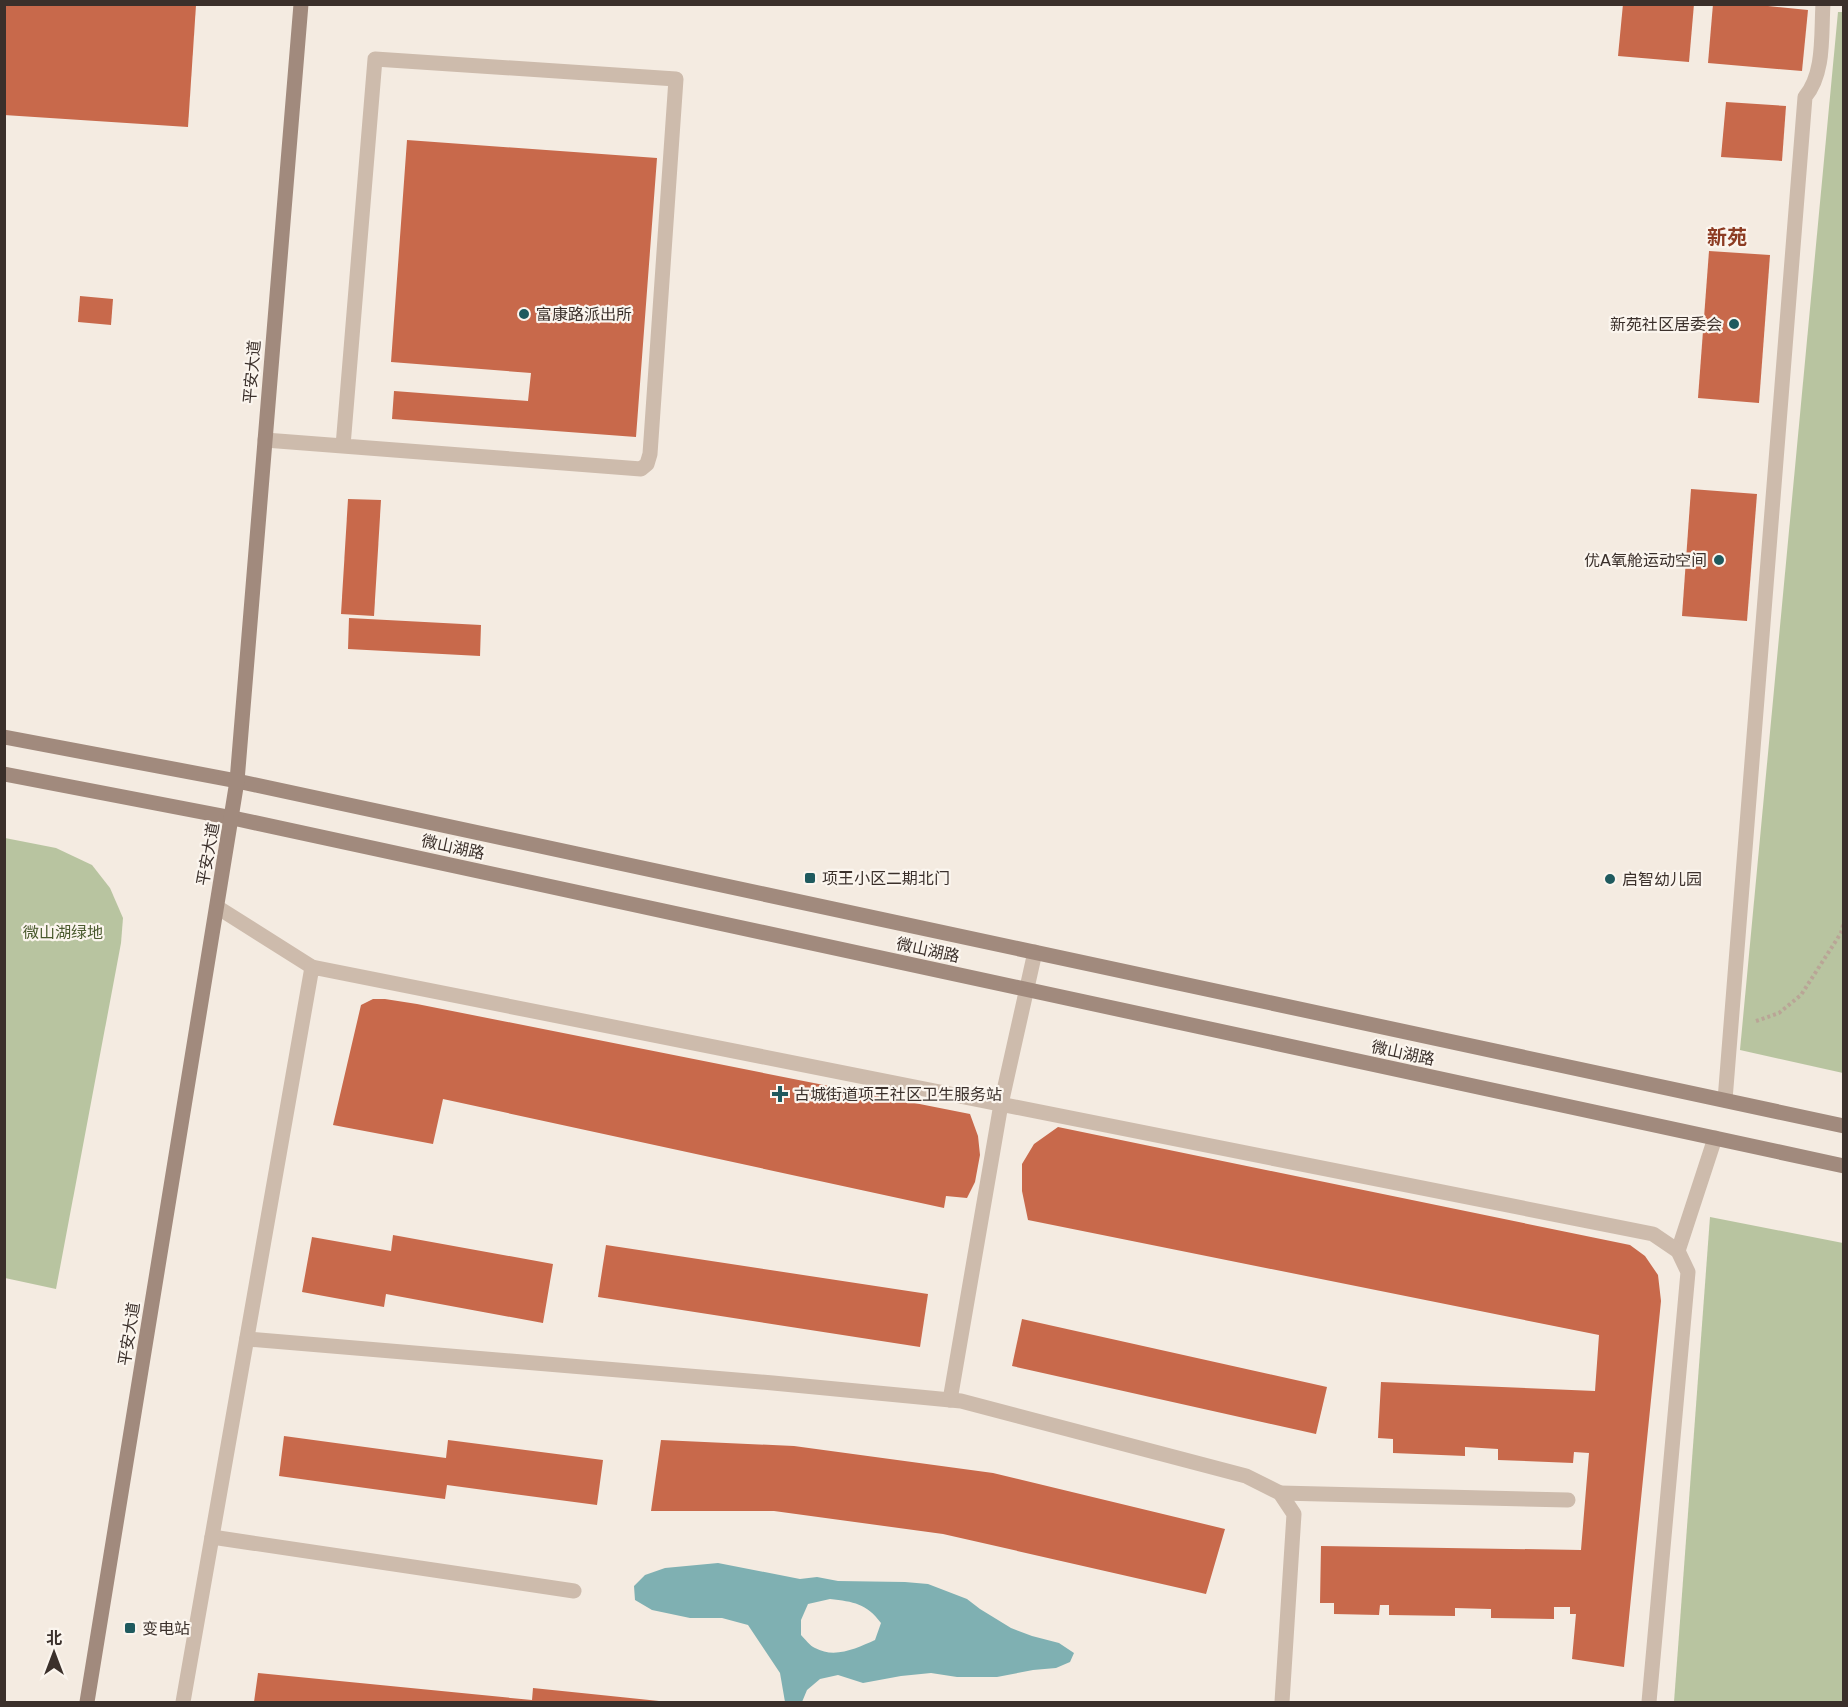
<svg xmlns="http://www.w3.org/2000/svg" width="1848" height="1707" font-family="'DejaVu Sans','Noto Sans SC',sans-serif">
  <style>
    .green { fill: #b8c4a0 }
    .water { fill: #7fb0b2; fill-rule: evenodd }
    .building { fill: #c8694b }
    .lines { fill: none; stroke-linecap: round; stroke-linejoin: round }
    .path { stroke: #b9a596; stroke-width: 4; stroke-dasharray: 3 3; stroke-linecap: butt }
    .lane { stroke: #cdbbac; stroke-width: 15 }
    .secondary { stroke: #a18a7d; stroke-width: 15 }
    .poi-dot { fill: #1f5a5e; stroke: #fbf5ee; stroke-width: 2 }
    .labels { text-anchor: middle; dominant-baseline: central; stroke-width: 4.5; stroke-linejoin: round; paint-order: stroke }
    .poi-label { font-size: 16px; fill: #3b302b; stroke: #fbf5ee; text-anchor: start }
    .street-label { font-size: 16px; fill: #3b302b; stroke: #fbf5ee }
    .park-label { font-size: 16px; fill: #4a5a2e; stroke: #fbf5ee }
    .quarter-label { font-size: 20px; font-weight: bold; fill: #8c3b22; stroke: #fbf5ee }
  </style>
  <rect width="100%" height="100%" fill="#f4ebe1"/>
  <!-- green -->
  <g class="green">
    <polygon points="1838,12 1844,12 1843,1073 1740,1050"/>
    <polygon points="5,838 56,848 92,865 110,888 123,918 121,943 56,1289 5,1278"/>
    <polygon points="1710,1217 1843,1243 1843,1702 1674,1702"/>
  </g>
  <!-- water -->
  <path class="water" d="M718,1563L800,1579L817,1577L838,1581L905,1582L928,1584L967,1599L980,1609L1011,1628L1032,1636L1059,1643L1074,1653L1070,1662L1056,1668L1033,1670L997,1677H957L931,1673L901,1676L863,1683L838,1675L820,1679L807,1690L802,1702H785L780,1673L748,1625L722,1618H690L652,1610L635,1600L634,1586L645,1575L665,1568ZM830,1599C854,1602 866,1603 881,1623L875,1640C857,1648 835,1659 815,1648C810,1646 805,1639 801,1635V1620L808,1604Z"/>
  <!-- building -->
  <g class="building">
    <polygon points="4,4 196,5 188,127 4,115"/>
    <polygon points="1623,4 1694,4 1689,62 1618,56"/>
    <polygon points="1713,4 1749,4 1808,10 1802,71 1708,63"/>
    <polygon points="1726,102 1786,106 1782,161 1721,157"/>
    <polygon points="407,140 657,158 636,437 392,419 394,391 528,401 531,373 391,362"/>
    <polygon points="1709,251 1770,255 1759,403 1698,398"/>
    <polygon points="80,296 113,299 111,325 78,322"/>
    <polygon points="1691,489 1757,494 1747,621 1682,616"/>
    <polygon points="348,499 381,500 374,616 341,614"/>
    <polygon points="349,618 481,625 480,656 348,649"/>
    <polygon points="373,999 385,999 417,1004 970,1114 978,1136 980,1155 975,1182 967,1198 946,1196 944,1208 443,1099 433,1144 333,1125 361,1005"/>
    <polygon points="1058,1127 1630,1245 1645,1256 1658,1275 1661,1301 1624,1667 1572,1659 1576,1614 1570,1614 1570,1607 1554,1607 1554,1619 1491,1618 1491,1609 1455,1608 1455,1616 1389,1615 1389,1605 1380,1605 1379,1615 1334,1614 1334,1603 1320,1603 1321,1546 1581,1550 1589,1453 1574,1452 1573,1463 1498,1460 1498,1449 1465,1447 1465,1456 1393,1453 1393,1439 1378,1438 1381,1382 1595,1391 1599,1335 1028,1220 1022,1191 1022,1164 1034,1144"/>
    <polygon points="393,1235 553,1264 543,1323 386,1294 384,1307 302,1292 312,1237 391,1251"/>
    <polygon points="606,1245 928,1294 920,1347 598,1297"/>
    <polygon points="1022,1319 1327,1387 1316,1434 1012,1366"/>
    <polygon points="284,1436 446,1458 448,1440 603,1460 597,1505 447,1485 445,1499 279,1476"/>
    <polygon points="661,1440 794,1446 993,1473 1225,1529 1206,1594 943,1534 774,1511 651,1511"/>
    <polygon points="258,1673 532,1700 533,1688 659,1701 659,1702 254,1702"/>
  </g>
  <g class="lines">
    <!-- path -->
    <polyline class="path" points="1756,1021 1779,1013 1801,995 1841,933 1844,922"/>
    <!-- lane -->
    <g class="lane">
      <polyline points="265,440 641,469 647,464 650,454 676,79 375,59 343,446"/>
      <polyline points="217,907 312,967"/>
      <path d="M1725,1100L1805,97C1825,73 1821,34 1823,4"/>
      <polyline points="1678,1251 1715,1138"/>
      <polyline points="247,1339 773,1383 961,1401 1246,1476 1280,1493 1294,1514 1282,1702"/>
      <polyline points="950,1400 1001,1104 1035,952"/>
      <polyline points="1280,1493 1568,1500"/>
      <polyline points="212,1537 574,1591"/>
      <polyline points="183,1702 312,967 1653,1234 1678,1251 1688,1272 1649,1702"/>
    </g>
    <!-- secondary -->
    <g class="secondary">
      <polyline points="4,737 237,781 1844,1126"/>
      <polyline points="4,774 233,818 1844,1166"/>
      <polyline points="87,1702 237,781 301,4"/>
    </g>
  </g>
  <!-- markers -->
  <g class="poi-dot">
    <circle cx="524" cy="314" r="6"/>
    <circle cx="1734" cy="324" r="6"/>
    <circle cx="1719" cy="560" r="6"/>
    <rect x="804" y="872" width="12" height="12" rx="3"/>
    <circle cx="1610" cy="879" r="6"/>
    <path d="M777 1085h6v6h6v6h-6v6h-6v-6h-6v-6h6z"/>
    <rect x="124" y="1622" width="12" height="12" rx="3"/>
  </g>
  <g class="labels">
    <!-- poi labels -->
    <g class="poi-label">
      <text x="536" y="314">富康路派出所</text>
      <text x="1722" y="324" text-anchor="end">新苑社区居委会</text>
      <text x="1707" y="560" text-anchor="end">优A氧舱运动空间</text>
      <text x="822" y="878">项王小区二期北门</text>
      <text x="1622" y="879">启智幼儿园</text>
      <text x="794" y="1094">古城街道项王社区卫生服务站</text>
      <text x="142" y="1628">变电站</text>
    </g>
    <!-- street labels -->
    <g class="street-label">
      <text transform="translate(252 372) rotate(-85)">平安大道</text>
      <text transform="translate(453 847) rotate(12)">微山湖路</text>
      <text transform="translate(208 854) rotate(-80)">平安大道</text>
      <text transform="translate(928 950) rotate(12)">微山湖路</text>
      <text transform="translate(1403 1053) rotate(12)">微山湖路</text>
      <text transform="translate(129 1334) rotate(-81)">平安大道</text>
    </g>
    <!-- park labels -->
    <g class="park-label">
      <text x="63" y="932">微山湖绿地</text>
    </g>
    <!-- quarter labels -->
    <g class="quarter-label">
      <text x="1727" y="237">新苑</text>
    </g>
  </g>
  <!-- border -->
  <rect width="1848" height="1707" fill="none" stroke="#3b302b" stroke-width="12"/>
  <!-- north arrow -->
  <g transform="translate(54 1653)" stroke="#fbf5ee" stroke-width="4.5" paint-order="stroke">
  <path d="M0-4.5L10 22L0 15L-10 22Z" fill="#3b302b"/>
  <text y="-9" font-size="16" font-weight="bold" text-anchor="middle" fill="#3b302b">北</text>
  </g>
</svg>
